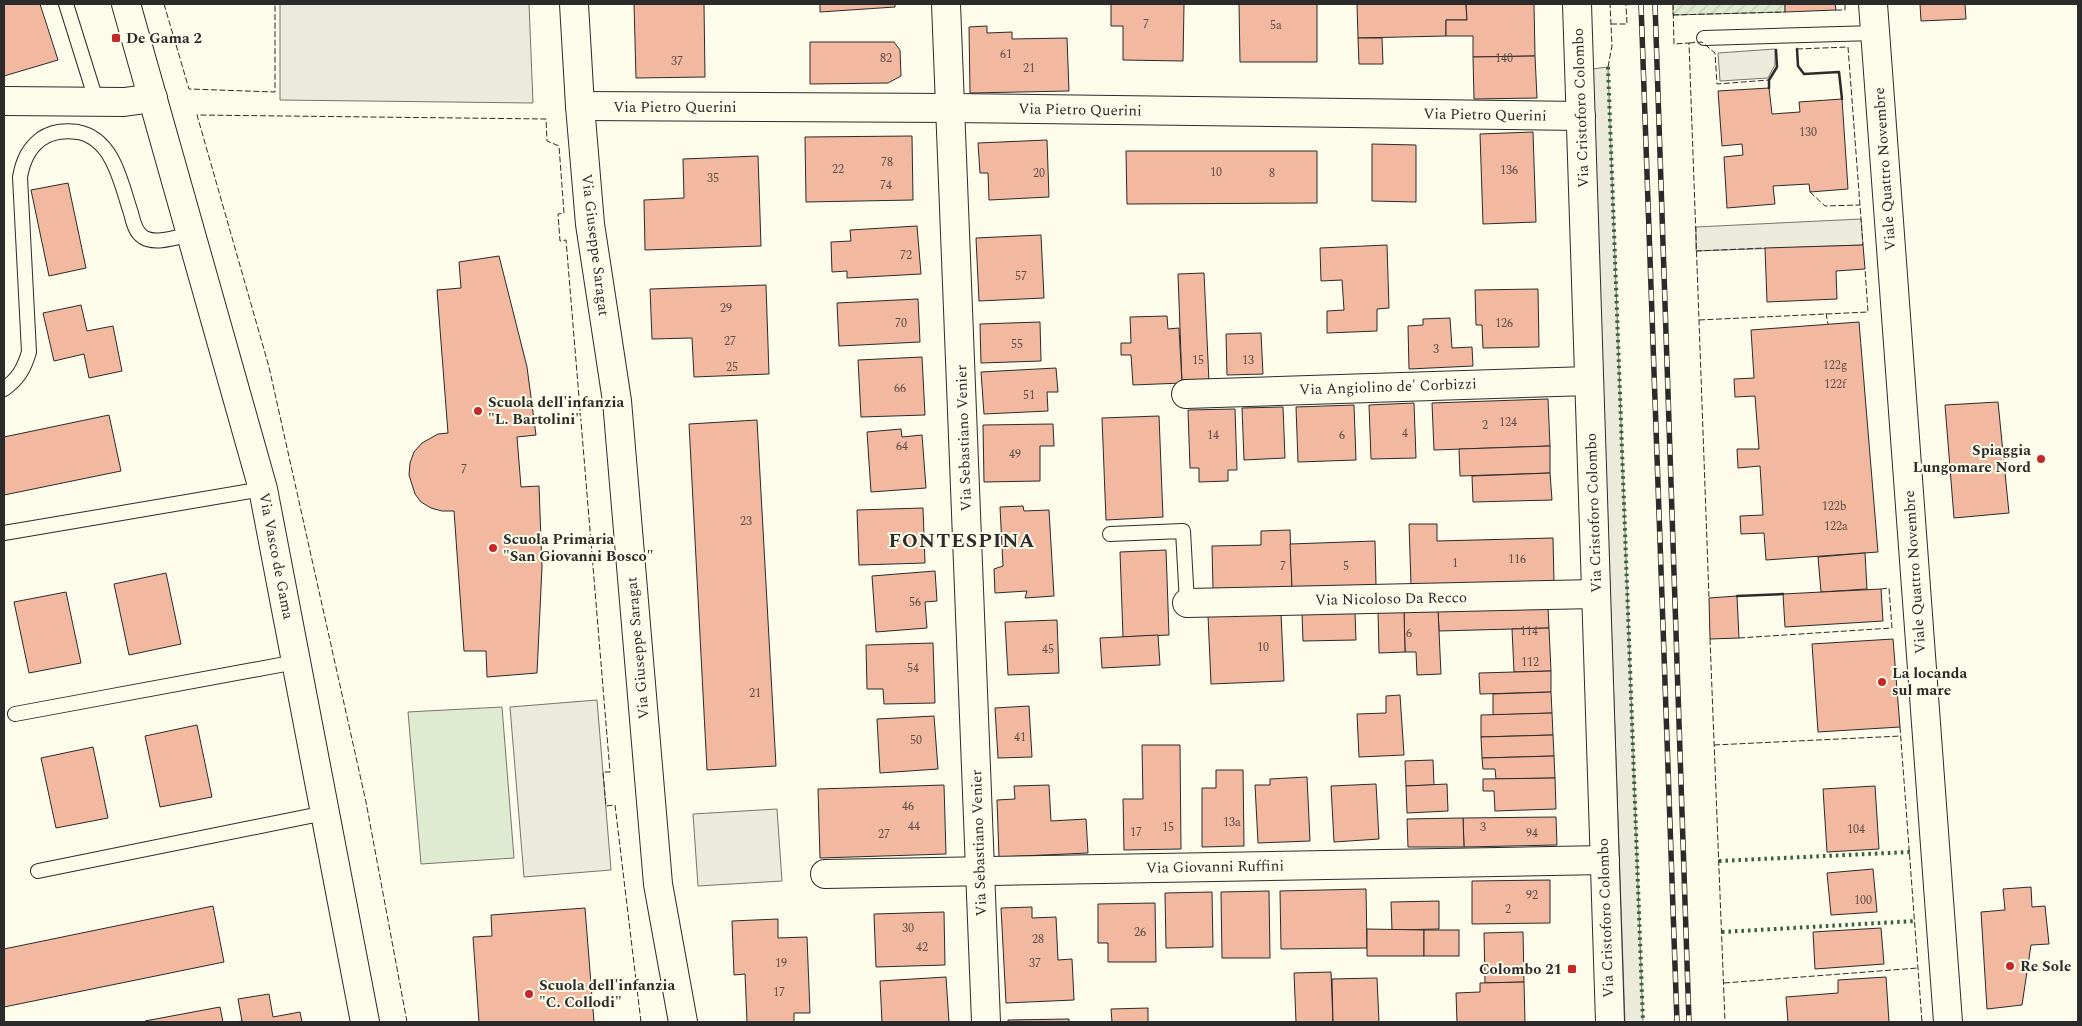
<svg xmlns="http://www.w3.org/2000/svg" width="2082" height="1026" font-family="Spectral,serif">
  <style>
    .grass { fill: #deebd1; stroke: #74746e }
    .garden { fill: url(#garden-furrows); stroke: #74746e }
    .parking { fill: #eceadb; stroke: #74746e }
    .building { fill: #f2b8a0; stroke: #2b2b2b }
    .lines { fill: none; stroke-linecap: round; stroke-linejoin: round }
    .lane-casing { stroke: #2b2b2b; stroke-width: 16 }
    .street-casing { stroke: #2b2b2b; stroke-width: 30 }
    .primary-casing { stroke: #2b2b2b; stroke-width: 30 }
    .lane { stroke: #fdfbea; stroke-width: 14 }
    .street { stroke: #fdfbea; stroke-width: 28 }
    .primary { stroke: #fdfbea; stroke-width: 28 }
    .rail-casing { stroke: #2b2b2b; stroke-width: 5.5 }
    .rail { stroke: #fdfbea; stroke-width: 4; stroke-dasharray: 11; stroke-linecap: butt }
    .hedge { stroke: #34623c; stroke-width: 4; stroke-dasharray: 2.5 4; stroke-linecap: butt }
    .fence { stroke: #2b2b2b; stroke-width: 1; stroke-dasharray: 6 2.5; stroke-linecap: butt }
    .wall { stroke: #2b2b2b; stroke-width: 2.5 }
    .poi-dot { fill: #c62828; stroke: #fdfbea; stroke-width: 2 }
    .labels { text-anchor: middle; dominant-baseline: central; stroke-width: 4; stroke-linejoin: round; paint-order: stroke }
    .number-label { font-size: 12px; fill: #5d4e48 }
    .poi-label { font-size: 15px; font-weight: bold; fill: #2b2b2b; stroke: #fdfbea; text-anchor: start }
    .street-label { font-size: 15px; fill: #2b2b2b; stroke: #fdfbea }
    .district-label { font-size: 20px; font-weight: bold; letter-spacing: 1px; fill: #2b2b2b; stroke: #fdfbea }
  </style>
  <defs>
    <pattern id="garden-furrows" width="10" height="10" patternUnits="userSpaceOnUse" patternTransform="scale(1.25)"><rect width="10" height="10" fill="#deebd1"/><path d="M-1 1l2-2M0 10L10 0M9 11l2-2" fill="none" stroke="#bfcab4"/></pattern>
  </defs>
  <rect width="100%" height="100%" fill="#fdfbea"/>
  <!-- grass -->
  <polygon class="grass" points="502,707 514,858 421,864 408,712"/>
  <!-- garden -->
  <polygon class="garden" points="1673,4 1785,4 1785,12 1673,15"/>
  <!-- parking -->
  <g class="parking">
    <polygon points="280,4 529,4 533,103 280,100"/>
    <polygon points="1775,49 1775,65 1768,78 1720,81 1718,53"/>
    <polygon points="1608,67 1643,1022 1625,1022 1592,69"/>
    <polygon points="1861,219 1863,245 1696,251 1696,227"/>
    <polygon points="597,700 611,870 524,877 510,707"/>
    <polygon points="777,809 782,881 698,886 693,814"/>
  </g>
  <!-- building -->
  <g class="building">
    <polygon points="4,4 40,4 58,60 4,76"/>
    <polygon points="634,4 704,4 705,77 636,78"/>
    <polygon points="820,4 895,4 895,7 820,12"/>
    <polygon points="1111,4 1184,4 1183,61 1123,60 1123,26 1111,26"/>
    <polygon points="1239,4 1317,4 1317,62 1240,62"/>
    <polygon points="1357,4 1466,4 1467,20 1446,20 1446,36 1358,38"/>
    <polygon points="1466,4 1534,4 1535,56 1473,57 1473,36 1446,36 1446,20 1467,20"/>
    <polygon points="1785,4 1835,4 1836,10 1785,12"/>
    <polygon points="1920,4 1965,4 1966,19 1921,21"/>
    <polygon points="987,26 987,33 1012,32 1012,39 1067,38 1069,91 970,93 969,27"/>
    <polygon points="1358,38 1382,38 1383,64 1359,64"/>
    <polygon points="810,42 894,42 900,50 901,76 888,83 810,84"/>
    <polygon points="1535,56 1537,98 1474,99 1473,57"/>
    <polygon points="1769,88 1772,114 1800,112 1799,102 1842,99 1848,189 1810,192 1809,184 1773,186 1775,204 1727,208 1724,157 1743,155 1742,144 1722,146 1718,91"/>
    <polygon points="1533,132 1536,222 1483,224 1480,134"/>
    <polygon points="912,136 913,200 806,202 805,137"/>
    <polygon points="1047,140 1049,197 989,200 988,173 980,173 978,143"/>
    <polygon points="1372,144 1416,145 1416,202 1372,201"/>
    <polygon points="1126,151 1317,151 1317,203 1127,204"/>
    <polygon points="758,156 761,246 645,250 644,200 684,198 683,159"/>
    <polygon points="68,183 86,268 49,276 31,190"/>
    <polygon points="917,226 921,274 847,278 847,271 832,272 831,242 851,241 850,230"/>
    <polygon points="1041,235 1044,298 979,301 976,238"/>
    <polygon points="1387,245 1389,308 1377,309 1377,331 1327,333 1327,311 1344,310 1342,280 1321,281 1320,248"/>
    <polygon points="1863,245 1865,269 1836,271 1837,299 1767,302 1765,248"/>
    <polygon points="499,256 527,367 536,435 517,437 521,487 539,486 542,567 537,673 487,677 486,651 464,651 454,511 442,511 431,508 421,502 415,494 409,475 410,463 414,452 422,443 438,434 448,433 437,290 461,288 459,262"/>
    <polygon points="1204,273 1209,382 1182,383 1178,274"/>
    <polygon points="766,285 769,374 694,377 692,338 652,339 650,289"/>
    <polygon points="1538,289 1539,347 1483,348 1482,325 1476,325 1475,290"/>
    <polygon points="918,299 920,342 839,346 837,303"/>
    <polygon points="81,305 87,331 113,326 122,371 89,378 84,354 54,361 43,313"/>
    <polygon points="1167,316 1168,329 1179,328 1182,383 1133,385 1131,355 1121,355 1121,343 1131,343 1130,317"/>
    <polygon points="1450,318 1452,348 1472,347 1473,366 1409,369 1408,326 1423,325 1423,319"/>
    <polygon points="1040,322 1041,361 981,363 980,324"/>
    <polygon points="1859,322 1878,552 1766,560 1764,533 1741,534 1740,516 1763,515 1760,466 1738,468 1737,449 1759,449 1755,396 1735,397 1734,379 1754,378 1751,330"/>
    <polygon points="1261,333 1263,374 1227,375 1226,334"/>
    <polygon points="922,357 925,415 861,417 858,360"/>
    <polygon points="1056,368 1058,392 1047,392 1048,411 984,414 981,372"/>
    <polygon points="1548,399 1550,446 1434,450 1432,403"/>
    <polygon points="1998,402 2009,513 1954,518 1945,405"/>
    <polygon points="1414,403 1416,458 1371,459 1369,405"/>
    <polygon points="1354,405 1356,460 1298,462 1296,407"/>
    <polygon points="1283,407 1285,458 1244,460 1242,408"/>
    <polygon points="1235,409 1237,470 1228,470 1228,481 1199,482 1199,468 1190,468 1188,410"/>
    <polygon points="109,415 121,471 4,495 4,437"/>
    <polygon points="1159,416 1163,517 1106,520 1102,418"/>
    <polygon points="757,420 776,766 707,770 689,424"/>
    <polygon points="1053,424 1054,446 1040,446 1040,481 984,482 983,425"/>
    <polygon points="901,429 902,437 922,435 926,488 871,492 867,432"/>
    <polygon points="1550,446 1550,473 1460,476 1459,449"/>
    <polygon points="1550,473 1552,500 1473,502 1472,476"/>
    <polygon points="1023,506 1024,511 1049,510 1054,596 1025,598 1027,591 995,593 994,569 1003,566 1000,507"/>
    <polygon points="923,508 925,563 859,565 857,510"/>
    <polygon points="1409,524 1437,524 1437,541 1553,538 1554,582 1411,585"/>
    <polygon points="1290,530 1292,587 1213,589 1212,546 1261,545 1261,531"/>
    <polygon points="1375,541 1376,585 1292,587 1290,544"/>
    <polygon points="1166,550 1169,635 1123,637 1120,552"/>
    <polygon points="1865,553 1867,589 1821,592 1818,557"/>
    <polygon points="935,571 937,601 925,602 927,628 876,632 872,576"/>
    <polygon points="166,573 181,644 129,655 114,584"/>
    <polygon points="1881,589 1883,621 1785,627 1783,594"/>
    <polygon points="66,592 81,663 29,673 14,602"/>
    <polygon points="1737,596 1739,638 1710,639 1709,598"/>
    <polygon points="1548,608 1549,628 1439,631 1438,610"/>
    <polygon points="1404,610 1438,610 1441,674 1417,675 1416,652 1405,652"/>
    <polygon points="1404,610 1405,652 1379,653 1378,611"/>
    <polygon points="1355,612 1356,640 1303,641 1302,613"/>
    <polygon points="1281,613 1284,681 1211,684 1208,615"/>
    <polygon points="1057,620 1059,673 1008,675 1005,622"/>
    <polygon points="1549,628 1551,671 1514,672 1512,629"/>
    <polygon points="1158,635 1160,665 1102,668 1100,638"/>
    <polygon points="1893,639 1900,727 1818,732 1812,644"/>
    <polygon points="933,643 935,703 884,704 883,689 867,689 866,645"/>
    <polygon points="1551,671 1551,692 1480,694 1479,673"/>
    <polygon points="1551,692 1552,713 1493,715 1493,694"/>
    <polygon points="1400,695 1404,755 1359,757 1357,714 1386,713 1386,696"/>
    <polygon points="1029,706 1032,757 998,758 995,708"/>
    <polygon points="1552,713 1553,735 1481,737 1481,715"/>
    <polygon points="934,716 938,769 880,773 877,719"/>
    <polygon points="197,725 212,797 160,807 145,736"/>
    <polygon points="1553,735 1554,756 1482,758 1481,737"/>
    <polygon points="1142,745 1180,745 1181,849 1124,850 1123,799 1143,799"/>
    <polygon points="93,747 108,818 56,828 41,758"/>
    <polygon points="1554,756 1555,778 1496,779 1495,769 1483,769 1482,758"/>
    <polygon points="1433,760 1434,785 1406,786 1405,761"/>
    <polygon points="1216,770 1243,770 1244,846 1202,847 1202,788 1216,788"/>
    <polygon points="1307,777 1310,841 1258,843 1255,785 1270,785 1270,779"/>
    <polygon points="1555,778 1556,809 1495,811 1494,791 1483,791 1483,779"/>
    <polygon points="1376,784 1379,839 1334,842 1331,786"/>
    <polygon points="1447,784 1448,811 1407,813 1406,786"/>
    <polygon points="944,785 946,854 820,858 818,789"/>
    <polygon points="1049,785 1051,821 1086,819 1088,853 999,857 997,800 1015,799 1014,786"/>
    <polygon points="1875,786 1879,849 1827,852 1823,789"/>
    <polygon points="1556,817 1557,845 1464,847 1463,818"/>
    <polygon points="1463,818 1464,847 1408,847 1407,819"/>
    <polygon points="1873,869 1877,912 1831,915 1827,873"/>
    <polygon points="1550,880 1550,923 1472,924 1472,881"/>
    <polygon points="2031,887 2032,907 2045,906 2049,944 2031,945 2022,1005 1987,1009 1981,912 2005,910 2003,889"/>
    <polygon points="1366,889 1367,948 1281,949 1280,891"/>
    <polygon points="1269,891 1270,958 1222,958 1221,892"/>
    <polygon points="1212,892 1213,947 1166,948 1165,893"/>
    <polygon points="1439,901 1439,929 1392,930 1391,902"/>
    <polygon points="1155,903 1156,962 1108,962 1108,943 1098,943 1098,904"/>
    <polygon points="213,906 224,962 4,1007 4,949"/>
    <polygon points="1032,907 1032,918 1056,917 1058,960 1072,959 1074,1000 1006,1003 1001,908"/>
    <polygon points="585,908 594,1022 479,1022 473,937 492,936 491,915"/>
    <polygon points="944,912 945,965 876,967 874,914"/>
    <polygon points="778,919 778,938 807,937 810,1013 794,1013 794,1022 747,1022 745,974 734,975 732,921"/>
    <polygon points="1881,928 1884,964 1815,969 1813,932"/>
    <polygon points="1367,929 1424,930 1424,956 1367,956"/>
    <rect x="1424" y="930" width="35" height="26"/>
    <polygon points="1523,932 1524,982 1485,983 1484,933"/>
    <polygon points="1331,972 1333,1022 1296,1022 1294,973"/>
    <polygon points="946,977 949,1022 882,1022 880,981"/>
    <polygon points="1886,977 1889,1022 1788,1022 1786,997 1838,993 1838,980"/>
    <polygon points="1377,978 1379,1022 1333,1022 1332,979"/>
    <polygon points="1524,982 1525,1022 1457,1022 1456,993 1480,992 1480,983"/>
    <polygon points="269,994 273,1017 300,1012 302,1022 236,1022 242,1021 238,999"/>
    <polygon points="220,1007 223,1022 145,1022 145,1021"/>
    <polygon points="1148,1008 1148,1022 1112,1022 1111,1009"/>
    <polygon points="1069,1019 1069,1022 1008,1022 1008,1020"/>
  </g>
  <g class="lines">
    <defs>
      <g id="lane">
        <polyline points="66,4 97,103"/>
        <polyline points="1704,38 1875,33"/>
        <path d="M4,389C18,379 24,369 29,352L20,177C23,161 28,149 41,139C52,131 65,130 78,132C114,139 121,184 131,213C133,221 135,232 143,237C155,245 177,237 191,234"/>
        <polyline points="4,533 263,489"/>
        <polyline points="1110,534 1183,531 1187,603"/>
        <polyline points="15,714 296,662"/>
        <polyline points="38,871 325,813"/>
      </g>
      <g id="street">
        <polyline points="126,4 263,489 365,1022"/>
        <polyline points="574,4 580,106 590,224 617,401 658,884 683,1022"/>
        <polyline points="946,4 986,1022"/>
        <polyline points="1873,4 1948,1022"/>
        <polyline points="4,101 124,102 153,98"/>
        <polyline points="580,106 951,108 1581,116"/>
        <polyline points="1186,394 1589,381"/>
        <polyline points="1187,603 1596,594"/>
        <polyline points="825,874 1605,860"/>
      </g>
      <polyline id="primary" points="1577,4 1610,1022"/>
    </defs>
    <!-- lane casing -->
    <use href="#lane" class="lane-casing"/>
    <!-- street casing -->
    <use href="#street" class="street-casing"/>
    <!-- primary casing -->
    <use href="#primary" class="primary-casing"/>
    <!-- lane -->
    <use href="#lane" class="lane"/>
    <!-- street -->
    <use href="#street" class="street"/>
    <!-- primary -->
    <use href="#primary" class="primary"/>
    <defs>
      <g id="rail">
        <polyline points="1641,4 1677,1022"/>
        <polyline points="1655,4 1689,1022"/>
      </g>
    </defs>
    <!-- rail casing -->
    <use href="#rail" class="rail-casing"/>
    <!-- rail -->
    <use href="#rail" class="rail"/>
    <!-- hedge -->
    <g class="hedge">
      <polyline points="1608,67 1643,1022"/>
      <polyline points="1719,861 1910,852"/>
      <polyline points="1722,932 1915,921"/>
    </g>
    <!-- fence -->
    <g class="fence">
      <polyline points="164,4 189,89 275,92 275,4"/>
      <polyline points="1673,4 1674,44 1689,43 1709,598"/>
      <polyline points="1836,10 1845,10 1845,4"/>
      <polyline points="1673,15 1785,12"/>
      <polyline points="1611,24 1627,24 1626,4"/>
      <polyline points="1689,43 1702,42 1715,53 1717,84 1769,80"/>
      <polyline points="1797,49 1848,47 1863,245"/>
      <polyline points="1608,67 1612,46 1610,4"/>
      <polyline points="1810,192 1825,206 1860,205"/>
      <polyline points="1696,251 1765,248"/>
      <polyline points="1826,313 1828,324"/>
      <polyline points="1699,320 1868,312 1865,269"/>
      <polyline points="1739,638 1892,628 1889,588 1881,589"/>
      <polyline points="1710,639 1725,1022"/>
      <polyline points="1900,727 1922,1022"/>
      <polyline points="1714,745 1901,736"/>
      <polyline points="1724,983 1918,968"/>
      <polyline points="407,1022 366,802 269,367 197,115 546,119 547,141 559,146 564,213 558,214 560,241 566,240 610,772 603,772 606,806 615,805 641,1022"/>
    </g>
    <!-- wall -->
    <g class="wall">
      <polyline points="1797,49 1798,66 1804,74 1839,72 1842,99"/>
      <polyline points="1769,88 1769,80 1777,67 1776,50"/>
      <polyline points="1737,596 1783,594"/>
    </g>
  </g>
  <!-- markers -->
  <g class="poi-dot">
    <rect x="111" y="33" width="10" height="10" rx="2.5"/>
    <circle cx="478" cy="411" r="5"/>
    <circle cx="2041" cy="459" r="5"/>
    <circle cx="493" cy="548" r="5"/>
    <circle cx="1882" cy="682" r="5"/>
    <circle cx="2010" cy="966" r="5"/>
    <rect x="1567" y="964" width="10" height="10" rx="2.5"/>
    <circle cx="529" cy="994" r="5"/>
  </g>
  <g class="labels">
    <!-- number labels -->
    <g class="number-label">
      <text x="1146" y="24">7</text>
      <text x="1276" y="25">5a</text>
      <text x="1006" y="54">61</text>
      <text x="886" y="58">82</text>
      <text x="1504" y="58">140</text>
      <text x="677" y="61">37</text>
      <text x="1029" y="68">21</text>
      <text x="1808" y="132">130</text>
      <text x="887" y="162">78</text>
      <text x="838" y="169">22</text>
      <text x="1509" y="170">136</text>
      <text x="1216" y="172">10</text>
      <text x="1039" y="173">20</text>
      <text x="1272" y="173">8</text>
      <text x="713" y="178">35</text>
      <text x="886" y="185">74</text>
      <text x="906" y="255">72</text>
      <text x="1021" y="276">57</text>
      <text x="726" y="308">29</text>
      <text x="901" y="323">70</text>
      <text x="1504" y="323">126</text>
      <text x="730" y="341">27</text>
      <text x="1017" y="344">55</text>
      <text x="1436" y="349">3</text>
      <text x="1198" y="360">15</text>
      <text x="1248" y="360">13</text>
      <text x="1835" y="365">122g</text>
      <text x="732" y="367">25</text>
      <text x="1835" y="384">122f</text>
      <text x="900" y="388">66</text>
      <text x="1029" y="395">51</text>
      <text x="1508" y="422">124</text>
      <text x="1485" y="425">2</text>
      <text x="1405" y="433">4</text>
      <text x="1213" y="435">14</text>
      <text x="1342" y="435">6</text>
      <text x="902" y="446">64</text>
      <text x="1015" y="454">49</text>
      <text x="464" y="469">7</text>
      <text x="1834" y="506">122b</text>
      <text x="746" y="521">23</text>
      <text x="1836" y="526">122a</text>
      <text x="1517" y="559">116</text>
      <text x="1455" y="563">1</text>
      <text x="1283" y="566">7</text>
      <text x="1346" y="566">5</text>
      <text x="915" y="602">56</text>
      <text x="1529" y="631">114</text>
      <text x="1409" y="633">6</text>
      <text x="1263" y="647">10</text>
      <text x="1048" y="649">45</text>
      <text x="1530" y="662">112</text>
      <text x="913" y="668">54</text>
      <text x="755" y="693">21</text>
      <text x="1020" y="737">41</text>
      <text x="916" y="740">50</text>
      <text x="908" y="806">46</text>
      <text x="1232" y="822">13a</text>
      <text x="914" y="826">44</text>
      <text x="1168" y="827">15</text>
      <text x="1483" y="827">3</text>
      <text x="1856" y="829">104</text>
      <text x="1136" y="832">17</text>
      <text x="1532" y="833">94</text>
      <text x="884" y="834">27</text>
      <text x="1532" y="895">92</text>
      <text x="1863" y="900">100</text>
      <text x="1508" y="909">2</text>
      <text x="908" y="928">30</text>
      <text x="1140" y="932">26</text>
      <text x="1038" y="939">28</text>
      <text x="922" y="947">42</text>
      <text x="781" y="963">19</text>
      <text x="1035" y="963">37</text>
      <text x="779" y="992">17</text>
    </g>
    <!-- poi labels -->
    <g class="poi-label">
      <text x="126" y="38">De Gama 2</text>
      <text x="488" y="402">Scuola dell'infanzia<tspan x="488" dy="17">"L. Bartolini"</tspan></text>
      <text x="2031" y="450" text-anchor="end">Spiaggia<tspan x="2031" dy="17">Lungomare Nord</tspan></text>
      <text x="503" y="539">Scuola Primaria<tspan x="503" dy="17">"San Giovanni Bosco"</tspan></text>
      <text x="1892" y="673">La locanda<tspan x="1892" dy="17">sul mare</tspan></text>
      <text x="2020" y="966">Re Sole</text>
      <text x="1562" y="969" text-anchor="end">Colombo 21</text>
      <text x="539" y="985">Scuola dell'infanzia<tspan x="539" dy="17">"C. Collodi"</tspan></text>
    </g>
    <!-- street labels -->
    <g class="street-label">
      <text x="675" y="107">Via Pietro Querini</text>
      <text transform="translate(1581 108) rotate(-92)">Via Cristoforo Colombo</text>
      <text transform="translate(1080 110) rotate(1)">Via Pietro Querini</text>
      <text transform="translate(1485 115) rotate(1)">Via Pietro Querini</text>
      <text transform="translate(1885 169) rotate(-94)">Viale Quattro Novembre</text>
      <text transform="translate(595 245) rotate(83)">Via Giuseppe Saragat</text>
      <text transform="translate(1388 387) rotate(-2)">Via Angiolino de' Corbizzi</text>
      <text transform="translate(964 438) rotate(-92)">Via Sebastiano Venier</text>
      <text transform="translate(1594 513) rotate(-92)">Via Cristoforo Colombo</text>
      <text transform="translate(276 556) rotate(79)">Via Vasco de Gama</text>
      <text transform="translate(1915 572) rotate(-94)">Viale Quattro Novembre</text>
      <text transform="translate(1391 599) rotate(-1)">Via Nicoloso Da Recco</text>
      <text transform="translate(638 648) rotate(-95)">Via Giuseppe Saragat</text>
      <text transform="translate(979 843) rotate(-92)">Via Sebastiano Venier</text>
      <text transform="translate(1215 867) rotate(-1)">Via Giovanni Ruffini</text>
      <text transform="translate(1606 918) rotate(-92)">Via Cristoforo Colombo</text>
    </g>
    <!-- district labels -->
    <g class="district-label">
      <text x="962" y="541">FONTESPINA</text>
    </g>
  </g>
  <!-- border -->
  <rect width="2082" height="1026" fill="none" stroke="#2b2b2b" stroke-width="10"/>
</svg>
